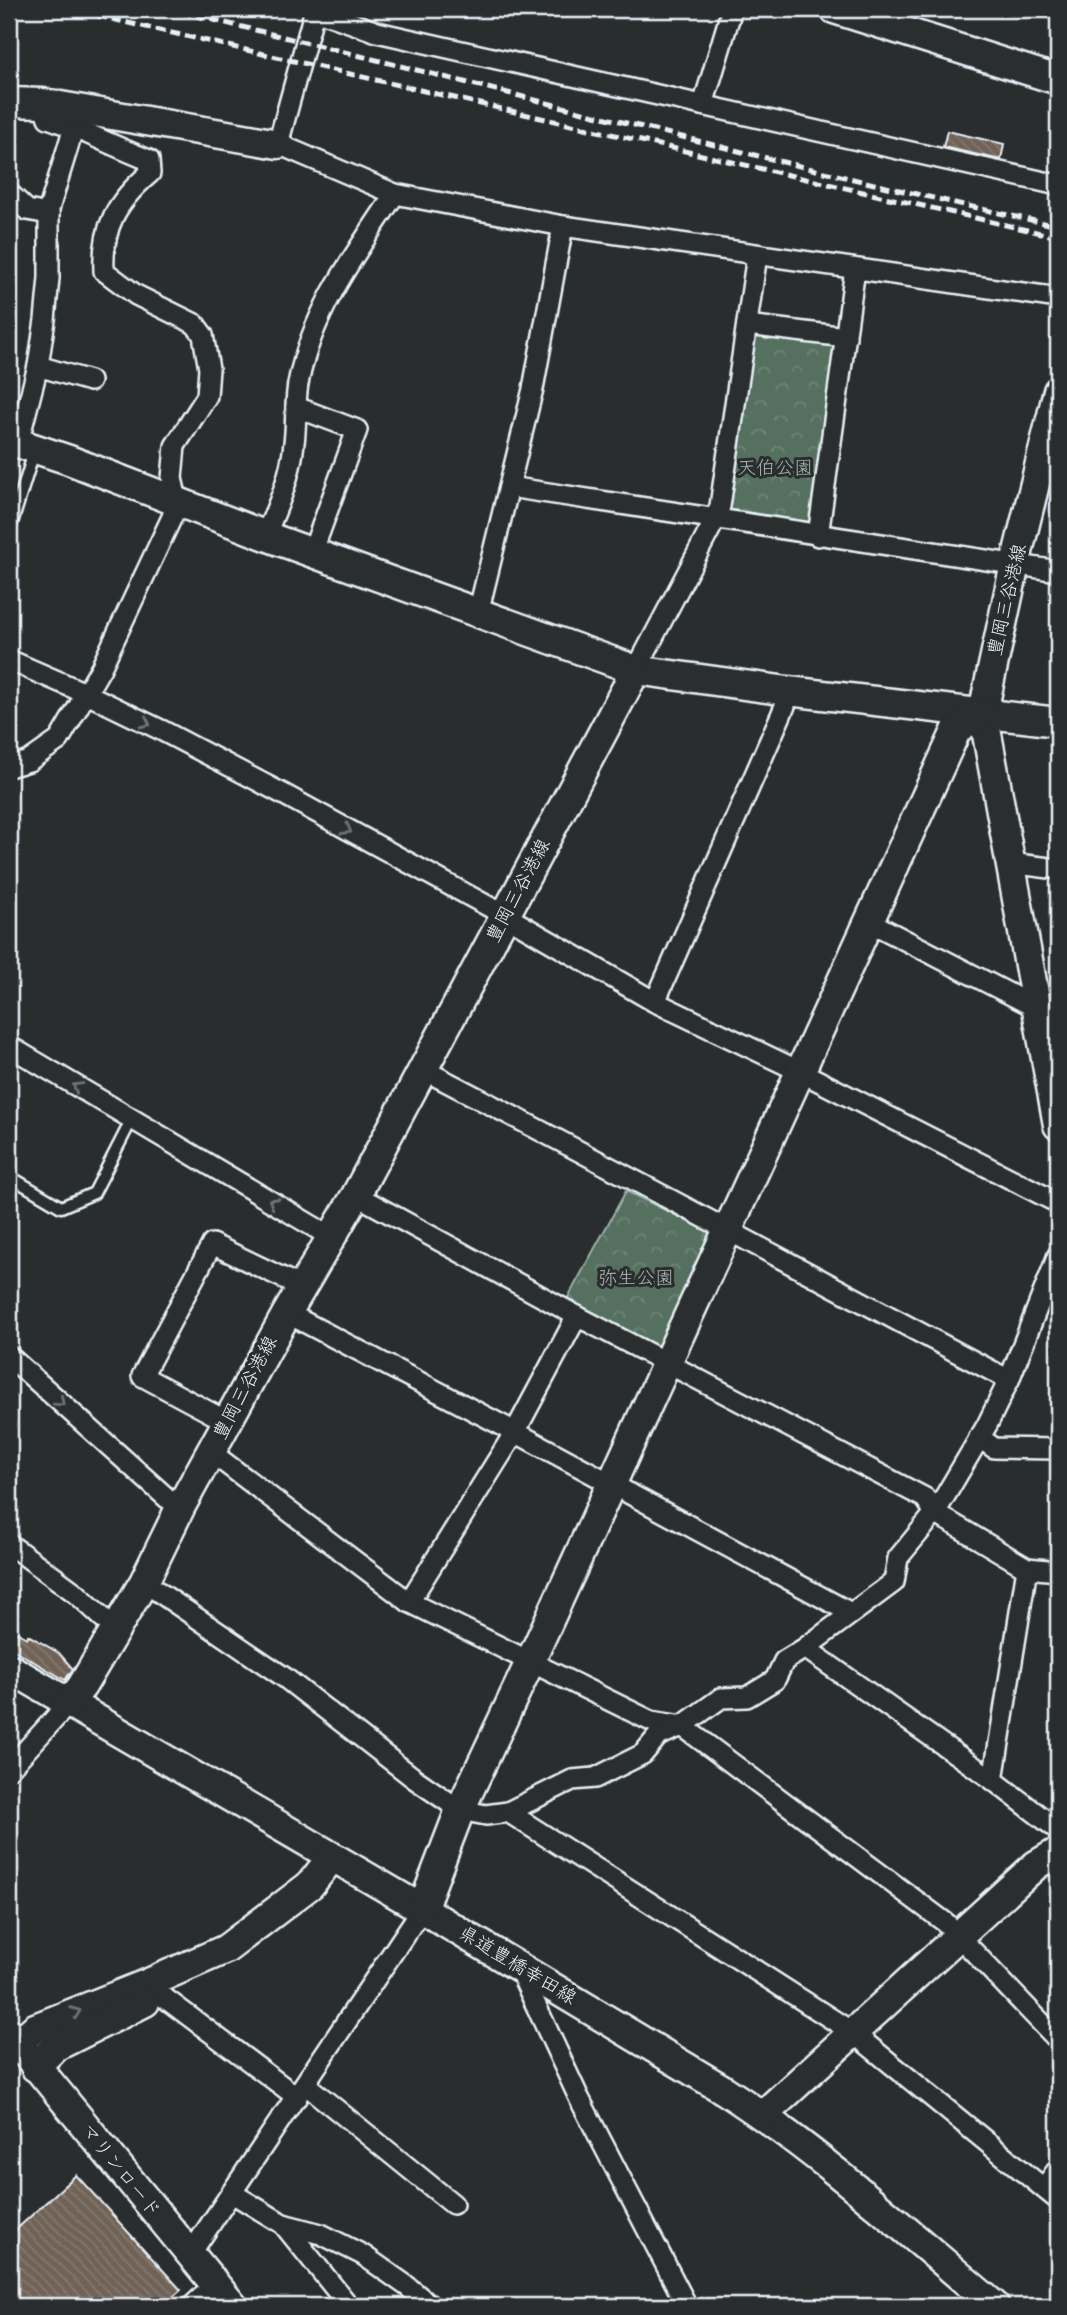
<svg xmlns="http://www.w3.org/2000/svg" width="1067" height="2315" font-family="Kalam,'Klee One',sans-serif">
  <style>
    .park { fill: url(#park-crowns); stroke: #9eb0ab; stroke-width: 2 }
    .building { fill: url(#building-back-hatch); stroke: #e8f1f8; stroke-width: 2 }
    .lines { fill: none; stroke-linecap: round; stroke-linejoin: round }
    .lane-casing { stroke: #e8f1f8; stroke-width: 15 }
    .street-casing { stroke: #e8f1f8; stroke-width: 24 }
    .secondary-casing { stroke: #e8f1f8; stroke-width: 33 }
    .lane { stroke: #2a2d2e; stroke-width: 10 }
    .street { stroke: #2a2d2e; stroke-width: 19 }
    .secondary { stroke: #2a2d2e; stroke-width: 28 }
    .rail { stroke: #e8f1f8; stroke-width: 5; stroke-dasharray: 10 5; stroke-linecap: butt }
    .oneway { stroke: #6c7275 }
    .labels { text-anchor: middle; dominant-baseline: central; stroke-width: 6; stroke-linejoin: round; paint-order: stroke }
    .park-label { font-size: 19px; fill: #a6b7b3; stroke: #2a2d2e }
    .street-label { font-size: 19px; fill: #e8f1f8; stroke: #2a2d2e }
  </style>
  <defs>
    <pattern id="park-crowns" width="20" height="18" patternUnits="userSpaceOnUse" patternTransform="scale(1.75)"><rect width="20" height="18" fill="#55705e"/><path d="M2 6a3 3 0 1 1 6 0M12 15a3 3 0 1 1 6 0" fill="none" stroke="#6d8576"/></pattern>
    <pattern id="building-back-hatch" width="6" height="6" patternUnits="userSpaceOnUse" patternTransform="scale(1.75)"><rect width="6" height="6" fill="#6f6256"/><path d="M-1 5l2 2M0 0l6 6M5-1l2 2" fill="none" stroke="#84796f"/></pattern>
  </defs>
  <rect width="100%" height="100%" fill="#2a2d2e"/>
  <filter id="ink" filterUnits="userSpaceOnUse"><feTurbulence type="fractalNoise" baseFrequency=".0143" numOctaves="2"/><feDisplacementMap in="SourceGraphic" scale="14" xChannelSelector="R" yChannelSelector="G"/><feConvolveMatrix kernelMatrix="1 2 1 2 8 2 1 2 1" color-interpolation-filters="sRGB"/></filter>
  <g filter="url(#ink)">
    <!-- park -->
    <g class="park">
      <polygon points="751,334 830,340 837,347 813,519 805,524 731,513 726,504"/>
      <polygon points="626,1191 712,1233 658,1349 566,1301"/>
    </g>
    <!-- building -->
    <g class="building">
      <polygon points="947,131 1004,144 1001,160 943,147"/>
      <polygon points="9,1628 27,1638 28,1635 59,1653 73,1669 65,1680 9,1647"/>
      <polygon points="76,2175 181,2290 163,2306 9,2306 9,2236"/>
    </g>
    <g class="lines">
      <defs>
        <g id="lane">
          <polyline points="12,523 35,449"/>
          <polyline points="9,1176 61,1207 94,1193 132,1119"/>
        </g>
        <g id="street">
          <polyline points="312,9 377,32 1058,185"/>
          <polyline points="315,9 278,144 395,194 563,226 1058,298"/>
          <polyline points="703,105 732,9"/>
          <polyline points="9,193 27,210 49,214"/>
          <polyline points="747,325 846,337"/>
          <polyline points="38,366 90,381"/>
          <polyline points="296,407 357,430 312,553"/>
          <polyline points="18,443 38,366 45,320 49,278 49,209 74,127"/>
          <polyline points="509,487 1058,571"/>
          <path d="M265,536C278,506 291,476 294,443C297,422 294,400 299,379C314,308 356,253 395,194"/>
          <polyline points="818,536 855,269"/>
          <polyline points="478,613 533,389 563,226"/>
          <polyline points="9,660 85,693 161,730 283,794 506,916 655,1002 799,1071 1058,1203"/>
          <polyline points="636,670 715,520 720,506 757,255"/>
          <path d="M9,767L29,761L59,740L101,668L172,517L177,500L172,478L175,446L207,396L209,369L203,335L195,324L136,295L104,271C102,227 116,202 150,173L149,160C115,147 83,130 48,118L43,103"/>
          <polyline points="1009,863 1058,869"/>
          <polyline points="868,921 1058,1019"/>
          <polyline points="655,1002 785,706 788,691"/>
          <polyline points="9,1046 331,1237"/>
          <path d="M424,1070C620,1171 814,1277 1009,1380"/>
          <polyline points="356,1195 577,1316 925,1498 935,1513 1027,1568 1058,1571"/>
          <polyline points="287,1313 515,1432 851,1613"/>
          <polyline points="9,1356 167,1498 181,1506"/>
          <polyline points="228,1422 142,1376 212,1244 302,1287"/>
          <polyline points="979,1437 994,1448 1058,1449"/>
          <polyline points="212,1453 409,1602 651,1721 682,1726 946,1923 1058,2040"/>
          <polyline points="9,1544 77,1594 116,1630"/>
          <polyline points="144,1582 284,1677 415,1779 460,1810 486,1815 508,1812 572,1780 595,1778 643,1754 658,1736 682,1726 721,1698 747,1697 775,1680 784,1661 805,1648 894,1582 898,1558 935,1513 987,1425 1009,1380 1058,1255"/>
          <polyline points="409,1602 515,1432 577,1316"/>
          <polyline points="805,1648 993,1780 1058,1830"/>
          <polyline points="9,1769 68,1704"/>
          <polyline points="993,1780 1027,1568"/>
          <polyline points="508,1812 852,2032 1058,2200"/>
          <polyline points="519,1969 579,2098 687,2306"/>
          <polyline points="146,1984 297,2097"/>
          <polyline points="305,2084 453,2204"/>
          <polyline points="1044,2188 1058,2169"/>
          <polyline points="232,2193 283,2224 321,2234 363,2255 407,2286 431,2306"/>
          <polyline points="283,2224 349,2306"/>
          <polyline points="189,2256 422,1909"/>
          <polyline points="192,2306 215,2285"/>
        </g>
        <g id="secondary">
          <polyline points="834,9 1058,80"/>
          <polyline points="9,102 43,103 278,144"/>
          <polyline points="1058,391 1015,564 983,712 1058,1125"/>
          <polyline points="9,440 69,460 277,540 636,670 788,691 1058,722"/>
          <path d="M9,1668L422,1909L724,2090C820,2152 907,2232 995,2306"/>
          <polyline points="68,1704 82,1686 144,1582 181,1506 287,1313 356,1195 636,670"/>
          <polyline points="422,1909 460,1810 530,1662 957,729 983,712"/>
          <polyline points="9,2033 233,2306"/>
          <polyline points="9,2051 35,2028 146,1984 226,1949 310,1885 332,1857"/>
          <polyline points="35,2067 55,2047 145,2002"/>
          <polyline points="763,2115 1036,1865 1058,1852"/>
        </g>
      </defs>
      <!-- lane casing -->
      <use href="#lane" class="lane-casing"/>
      <!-- street casing -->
      <use href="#street" class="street-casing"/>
      <!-- secondary casing -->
      <use href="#secondary" class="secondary-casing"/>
      <!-- lane -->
      <use href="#lane" class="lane"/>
      <!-- street -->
      <use href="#street" class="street"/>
      <!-- secondary -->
      <use href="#secondary" class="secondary"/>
      <!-- rail -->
      <g class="rail">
        <polyline points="68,9 1058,237"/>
        <path d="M167,9C465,79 759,161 1058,226"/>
      </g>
    </g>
    <!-- one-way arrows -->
    <defs><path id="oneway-chevron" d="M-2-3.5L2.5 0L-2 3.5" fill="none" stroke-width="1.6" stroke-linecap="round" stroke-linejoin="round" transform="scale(1.75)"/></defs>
    <g class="oneway">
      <use href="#oneway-chevron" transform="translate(146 723) rotate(26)"/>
      <use href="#oneway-chevron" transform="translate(347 830) rotate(29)"/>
      <use href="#oneway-chevron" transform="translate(77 1087) rotate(-149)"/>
      <use href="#oneway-chevron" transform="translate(273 1202) rotate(-149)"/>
      <use href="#oneway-chevron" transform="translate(60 1402) rotate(42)"/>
      <use href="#oneway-chevron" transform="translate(76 2012) rotate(-21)"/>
    </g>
  </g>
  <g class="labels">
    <!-- park labels -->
    <g class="park-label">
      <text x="775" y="469">天伯公園</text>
      <text x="636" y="1279">弥生公園</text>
    </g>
    <!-- street labels -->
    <g class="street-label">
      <text transform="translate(1008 600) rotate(-77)">豊岡三谷港線</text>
      <text transform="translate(519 891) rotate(-62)">豊岡三谷港線</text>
      <text transform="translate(246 1388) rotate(-62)">豊岡三谷港線</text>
      <text transform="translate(517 1966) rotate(31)">県道豊橋幸田線</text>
      <text transform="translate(120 2171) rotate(51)">マリンロード</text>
    </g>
  </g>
  <!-- margin -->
  <rect width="1067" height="2315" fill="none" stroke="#2a2d2e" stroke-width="35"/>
  <rect x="18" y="18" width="1032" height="2280" fill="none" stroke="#e8f1f8" stroke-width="2.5" filter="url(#ink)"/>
</svg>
